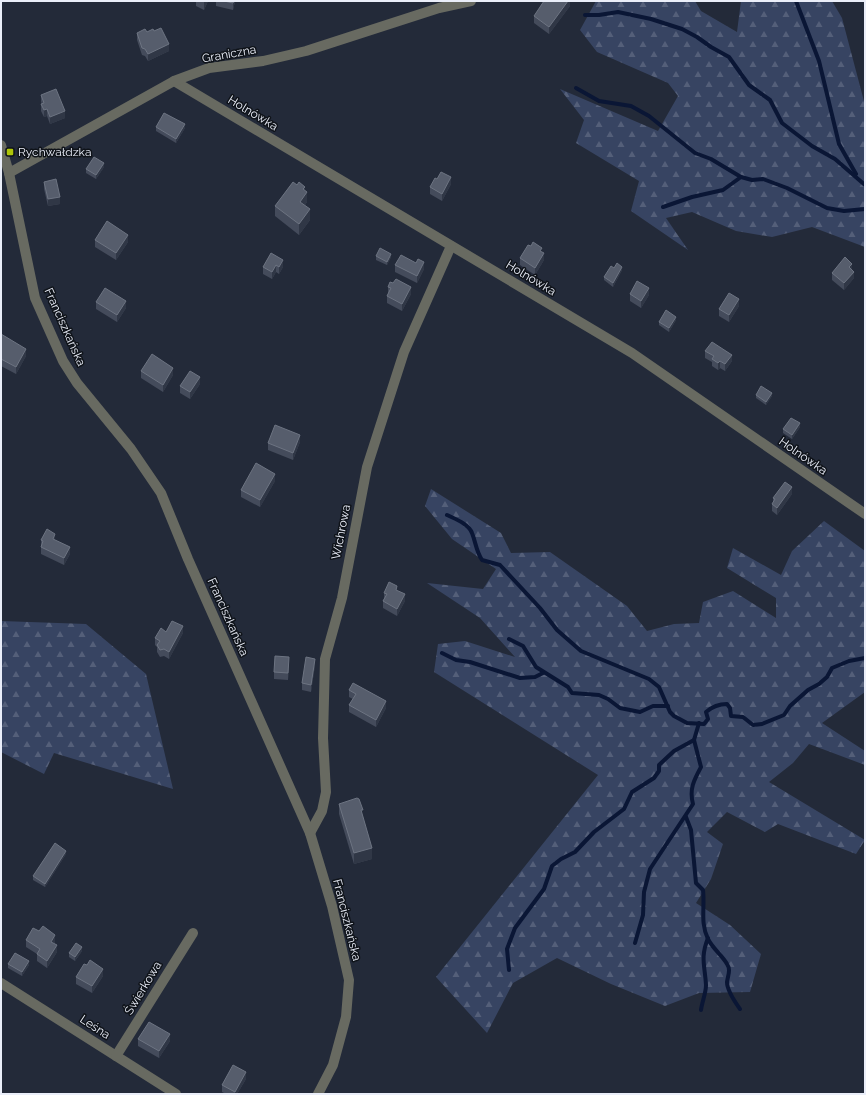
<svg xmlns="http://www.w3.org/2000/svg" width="866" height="1095" font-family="Raleway,sans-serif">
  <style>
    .forest { fill: url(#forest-firs) }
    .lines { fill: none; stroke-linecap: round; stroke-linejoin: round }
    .stream { stroke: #0a1635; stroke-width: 4 }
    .minor { stroke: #686a61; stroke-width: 10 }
    .wall { fill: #444b5b }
    .shaded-wall { fill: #303746 }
    .building { fill: #565d6c; stroke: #6d7482 }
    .poi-dot { fill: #aec509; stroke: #0f1319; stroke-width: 1.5 }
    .labels { text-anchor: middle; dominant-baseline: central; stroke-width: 3; stroke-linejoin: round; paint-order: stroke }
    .street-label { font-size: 12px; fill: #eaeef9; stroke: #0f1319 }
    .poi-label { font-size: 12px; fill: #eaeef9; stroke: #0f1319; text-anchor: start }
  </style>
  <defs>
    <pattern id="forest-firs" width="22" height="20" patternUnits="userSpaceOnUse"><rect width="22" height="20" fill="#374462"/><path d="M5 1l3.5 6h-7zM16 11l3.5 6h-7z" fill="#545f79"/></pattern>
  </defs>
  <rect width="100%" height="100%" fill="#232a39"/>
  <!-- forest -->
  <g class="forest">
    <polygon points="596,1 695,1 701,11 737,32 741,1 832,1 842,18 865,105 865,247 812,227 772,237 736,231 692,212 666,218 688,250 631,211 639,181 576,143 584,120 560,89 658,131 678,96 668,83 597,52 580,30"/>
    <polygon points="431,489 501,533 511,553 550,552 627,606 647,631 674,624 699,623 703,602 733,591 776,618 776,598 727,568 733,548 781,575 792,551 824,521 865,551 865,692 822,723 865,751 865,765 809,744 793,763 769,782 865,840 856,854 778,824 765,832 727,812 707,832 723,844 711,879 696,903 730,925 761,954 750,992 699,993 665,1006 611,984 557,958 513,983 487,1033 436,977 598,775 434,672 438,644 465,641 515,657 480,618 427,583 483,589 496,569 452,539 425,506"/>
    <polygon points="1,621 86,624 146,674 173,789 54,753 44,774 1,752"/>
  </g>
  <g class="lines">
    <!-- stream -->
    <g class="stream">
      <polyline points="796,1 819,61 839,144 856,174"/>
      <polyline points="585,15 599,15 618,12 651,19 682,29 697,37 711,47 729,57 749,85 770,100 782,123 812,146 835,159 865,185"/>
      <polyline points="576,88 599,101 631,106 649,116 695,153 711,159 741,177"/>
      <polyline points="663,207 692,197 723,190 741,177 752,180 763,179 787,188 827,208 844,211 865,209"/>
      <path d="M447,515C455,519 469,524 472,533C476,543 476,551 482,560L500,565L540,608L557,630L581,651L649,679L659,687L670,712L674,716L687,723L704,724L708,719L706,712C713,706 719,704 727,704L730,708L731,716L743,717L753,725L762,724L784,715L790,706L808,690L819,684L827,677L832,668L849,661L865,658"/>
      <polyline points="509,639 523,646 536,667 568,687 572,693 599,695 608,699 620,708 640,712 653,706 668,706"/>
      <polyline points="442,653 456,660 470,662 520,678 535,677 543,673"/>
      <path d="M686,817L691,830L696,883L703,890C705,907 700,923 708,939C713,949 722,955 727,964C731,970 728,975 727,982C727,991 735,1002 740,1009"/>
      <path d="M635,943L643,915L644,892L650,869L693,804C689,789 694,780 701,767L694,740"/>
      <polyline points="509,970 507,949 515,928 544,889 552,866 561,859 575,852 594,832 624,809 632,792 654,778 659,771 659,765 674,751 694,740 699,723"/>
      <path d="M701,1010C702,1002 706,993 706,985C705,966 700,958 708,938"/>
    </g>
    <!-- minor -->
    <g class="minor">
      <polyline points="174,81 632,353 865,514"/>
      <polyline points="1,145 9,173 35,298 63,361 77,383 131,449 161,493 188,559 310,833 332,906 349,980 346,1017 333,1065 318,1094"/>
      <polyline points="9,173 174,81 209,68 263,61 306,51 439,8 471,1"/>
      <polyline points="310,833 322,811 326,792 323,738 325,659 342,598 367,467 404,352 451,246"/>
      <polyline points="1,983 176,1094"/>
      <polyline points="116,1056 193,933"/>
    </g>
  </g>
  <!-- wall -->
  <g class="wall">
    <polygon points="196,1 208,1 204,10 196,6"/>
    <polygon points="216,1 235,1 233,10 216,6"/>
    <polygon points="570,1 570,6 549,34 534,23 534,16"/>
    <polygon points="154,31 169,51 148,61 145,56 142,55 137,40 137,33"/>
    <polygon points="41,95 65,118 50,124 47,116 44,117 41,111 41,104 42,104 41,102"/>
    <polygon points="156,127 185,128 176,143 156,131"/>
    <polygon points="104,167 96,179 86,173 86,169"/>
    <polygon points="437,179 451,184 442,201 430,194 430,187"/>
    <polygon points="44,182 60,204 48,206 44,189"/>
    <polygon points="305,191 307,202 305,205 310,220 299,235 275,216 275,206"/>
    <polygon points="95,240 128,242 116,260 95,247"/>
    <polygon points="271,253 283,267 279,274 276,272 272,279 263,274 263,267"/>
    <polygon points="542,253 544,260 535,275 520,265 520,258"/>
    <polygon points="376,256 391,257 387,265 376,260"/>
    <polygon points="395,265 424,269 417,283 395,272"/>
    <polygon points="614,268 622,270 613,287 604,280 604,277"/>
    <polygon points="852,269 854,278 844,290 832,280 832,273"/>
    <polygon points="388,287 411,294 402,311 387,303 387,296 388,294"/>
    <polygon points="630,294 649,295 641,308 630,301"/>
    <polygon points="96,302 126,308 117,322 96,309"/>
    <polygon points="739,306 729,322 719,316 719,309"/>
    <polygon points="676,320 669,332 659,325 659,322"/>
    <polygon points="1,334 26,356 16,374 1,366"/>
    <polygon points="705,351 732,361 725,371 720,368 718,370 712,366 712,362 705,358"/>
    <polygon points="141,371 173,375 163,392 141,378"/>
    <polygon points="200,384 190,399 180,393 180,386"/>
    <polygon points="756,395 772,396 766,405 756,398"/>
    <polygon points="800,427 792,439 783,433 783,429"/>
    <polygon points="300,442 293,460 268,450 268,443"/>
    <polygon points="275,481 260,507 241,497 241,490"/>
    <polygon points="792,494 777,515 772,511 772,504 773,502 773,498"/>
    <polygon points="41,540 55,540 70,554 64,565 41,554"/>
    <polygon points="397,591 405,601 397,616 383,608 383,601 384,599 384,593"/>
    <polygon points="166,632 183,633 169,659 164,656 160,657 157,652 157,647 155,645 155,638"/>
    <polygon points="289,664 288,680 274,679 274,672"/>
    <polygon points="315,665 311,692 302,690 302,683"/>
    <polygon points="349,690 386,708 376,727 349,712 349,705 353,699 349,697"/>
    <polygon points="339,804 363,817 372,859 354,864 339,814"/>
    <polygon points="66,854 45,887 33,880 33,876"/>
    <polygon points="26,940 55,942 54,944 57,952 47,968 37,961 37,954 26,947"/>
    <polygon points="82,951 75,961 69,957 69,953"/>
    <polygon points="8,964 29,965 22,976 8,968"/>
    <polygon points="103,976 92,993 76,984 76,977"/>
    <polygon points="138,1039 170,1041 159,1058 138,1046"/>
    <polygon points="246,1079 237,1094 226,1094 222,1092 222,1085"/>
  </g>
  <!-- shaded-wall -->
  <g class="shaded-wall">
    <polygon points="204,1 208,1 204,10"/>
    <polygon points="234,1 235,1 233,10 233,3"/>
    <polygon points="568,1 570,1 570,6 549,34 549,27"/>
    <polygon points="169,44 169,51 148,61 148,54"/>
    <polygon points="47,109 47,116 44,117 44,110"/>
    <polygon points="65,111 65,118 50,124 50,117"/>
    <polygon points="185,124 185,128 176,143 176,139"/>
    <polygon points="104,163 104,167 96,179 96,175"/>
    <polygon points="451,177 451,184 442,201 442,194"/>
    <polygon points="305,187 305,194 307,192 307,202 300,212 300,202 303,189"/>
    <polygon points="60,197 60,204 48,206 48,199"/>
    <polygon points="310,209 310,220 299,235 299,224"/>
    <polygon points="128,235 128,242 116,260 116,253"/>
    <polygon points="544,253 544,260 535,275 535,268"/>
    <polygon points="391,254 391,257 387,265 387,262"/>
    <polygon points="283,260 283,267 279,274 279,267"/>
    <polygon points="424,262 424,269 417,283 417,276"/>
    <polygon points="852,264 852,271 849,267"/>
    <polygon points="276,265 276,272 272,279 272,272"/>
    <polygon points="622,267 622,270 613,287 613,283"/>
    <polygon points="854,272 854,278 844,290 844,283"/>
    <polygon points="411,287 411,294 402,311 402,304"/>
    <polygon points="649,288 649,295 641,308 641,301"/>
    <polygon points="739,299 739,306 729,322 729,315"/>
    <polygon points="126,301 126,308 117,322 117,315"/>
    <polygon points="676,317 676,320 669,332 669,328"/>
    <polygon points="26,349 26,356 16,374 16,367"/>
    <polygon points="732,355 732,361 725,371 725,364"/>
    <polygon points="720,361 720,368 718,370 718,363"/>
    <polygon points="173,368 173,375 163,392 163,385"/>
    <polygon points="200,377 200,384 190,399 190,392"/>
    <polygon points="772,393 772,396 766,405 766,402"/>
    <polygon points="800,423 800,427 792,439 792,435"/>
    <polygon points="300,435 300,442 293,460 293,453"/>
    <polygon points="275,474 275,481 260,507 260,500"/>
    <polygon points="792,487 792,494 777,515 777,508"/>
    <polygon points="55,534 55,541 53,539"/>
    <polygon points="70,547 70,554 64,565 64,558"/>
    <polygon points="405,594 405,601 397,616 397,609"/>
    <polygon points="183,626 183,633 169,659 169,652"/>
    <polygon points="289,657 289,664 288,680 288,673"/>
    <polygon points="315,659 315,665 311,692 311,685"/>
    <polygon points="386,701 386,708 376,727 376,720"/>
    <polygon points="372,848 372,859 354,864 354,853"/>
    <polygon points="66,851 66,854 45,887 45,884"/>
    <polygon points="55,935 55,942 51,949 51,942"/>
    <polygon points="57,945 57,952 47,968 47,961"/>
    <polygon points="82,947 82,951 75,961 75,957"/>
    <polygon points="29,961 29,965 22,976 22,972"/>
    <polygon points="103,969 103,976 92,993 92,986"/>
    <polygon points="170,1034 170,1041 159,1058 159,1051"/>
    <polygon points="246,1072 246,1079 237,1094 235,1094 235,1092"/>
  </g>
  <!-- building -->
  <g class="building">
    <polygon points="224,1 234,1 233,3"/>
    <polygon points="544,1 568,1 549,27 534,16"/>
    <polygon points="161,28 169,44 148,54 145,49 142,48 137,33 145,29 147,32 153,29 154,31"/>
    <polygon points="56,89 65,111 50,117 47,109 44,110 41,104 44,103 41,95"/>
    <polygon points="164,113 185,124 176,139 156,127"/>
    <polygon points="94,157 104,163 96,175 86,169"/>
    <polygon points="441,172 451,177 442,194 430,187 435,178 437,179"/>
    <polygon points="56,179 60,197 48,199 44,182"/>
    <polygon points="293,182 297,185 299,182 305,187 303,189 307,192 300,202 310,209 299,224 275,206"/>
    <polygon points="107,221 128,235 116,253 95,240"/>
    <polygon points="533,242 542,248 540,251 544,253 535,268 520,258 528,245 531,246"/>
    <polygon points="380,248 391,254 387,262 376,256"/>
    <polygon points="271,253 283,260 279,267 276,265 272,272 263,267"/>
    <polygon points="401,255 416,263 418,259 424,262 417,276 395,265"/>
    <polygon points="845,257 852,264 849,267 854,272 844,283 832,273"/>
    <polygon points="617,263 622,267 613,283 604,277 611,266 614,268"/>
    <polygon points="396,279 411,287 402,304 387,296 391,288 388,287 390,282 393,283"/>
    <polygon points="637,281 649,288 641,301 630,294"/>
    <polygon points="105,288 126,301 117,315 96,302"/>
    <polygon points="729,293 739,299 729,315 719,309"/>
    <polygon points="666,310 676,317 669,328 659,322"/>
    <polygon points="1,334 26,349 16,367 1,359"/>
    <polygon points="712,342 732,355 725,364 720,361 718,363 712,359 714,356 705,351"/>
    <polygon points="152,354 173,368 163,385 141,371"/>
    <polygon points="190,371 200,377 190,392 180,386"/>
    <polygon points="761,386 772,393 766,402 756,395"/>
    <polygon points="791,418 800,423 792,435 783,429"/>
    <polygon points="275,425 300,435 293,453 268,443"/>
    <polygon points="256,463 275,474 260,500 241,490"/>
    <polygon points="785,482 792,487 777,508 772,504 775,499 773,498"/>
    <polygon points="47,529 55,534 53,539 70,547 64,558 41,547 43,541 41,540"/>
    <polygon points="389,582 397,586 396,590 405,594 397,609 383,601 387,594 384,593"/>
    <polygon points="172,621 183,626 169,652 164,649 160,650 157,645 160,641 155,638 161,628 166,632"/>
    <polygon points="275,656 289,657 288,673 274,672"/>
    <polygon points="306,657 315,659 311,685 302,683"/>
    <polygon points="353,683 386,701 376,720 349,705 356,694 349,690"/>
    <polygon points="357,798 359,799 363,810 361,810 372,848 354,853 339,804"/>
    <polygon points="55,843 66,851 45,884 33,876"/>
    <polygon points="43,926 55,935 51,942 57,945 47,961 37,954 40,949 26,940 33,928 39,931"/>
    <polygon points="76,943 82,947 75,957 69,953"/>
    <polygon points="15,953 29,961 22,972 8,964"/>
    <polygon points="90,960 103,969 92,986 76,977 84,964 87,965"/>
    <polygon points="149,1022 170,1034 159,1051 138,1039"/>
    <polygon points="233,1065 246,1072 235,1092 222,1085"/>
  </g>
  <!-- markers -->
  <rect class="poi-dot" x="6" y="148" width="8" height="8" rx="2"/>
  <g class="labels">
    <!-- street labels -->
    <g class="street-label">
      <text transform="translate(229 54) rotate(-10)">Graniczna</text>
      <text transform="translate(253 113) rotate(31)">Holnówka</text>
      <text transform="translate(531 278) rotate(31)">Holnówka</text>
      <text transform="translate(65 327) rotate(66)">Franciszkańska</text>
      <text transform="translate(803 456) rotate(35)">Holnówka</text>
      <text transform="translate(341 532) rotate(-79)">Wichrowa</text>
      <text transform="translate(228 617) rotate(66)">Franciszkańska</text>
      <text transform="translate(347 920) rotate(76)">Franciszkańska</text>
      <text transform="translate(143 988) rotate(-59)">Świerkowa</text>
      <text transform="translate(95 1027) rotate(33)">Leśna</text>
    </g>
    <!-- poi labels -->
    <g class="poi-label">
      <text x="18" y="152">Rychwałdzka</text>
    </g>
  </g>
  <!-- border -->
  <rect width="866" height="1095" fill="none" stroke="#eaeef9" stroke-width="4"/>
</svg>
